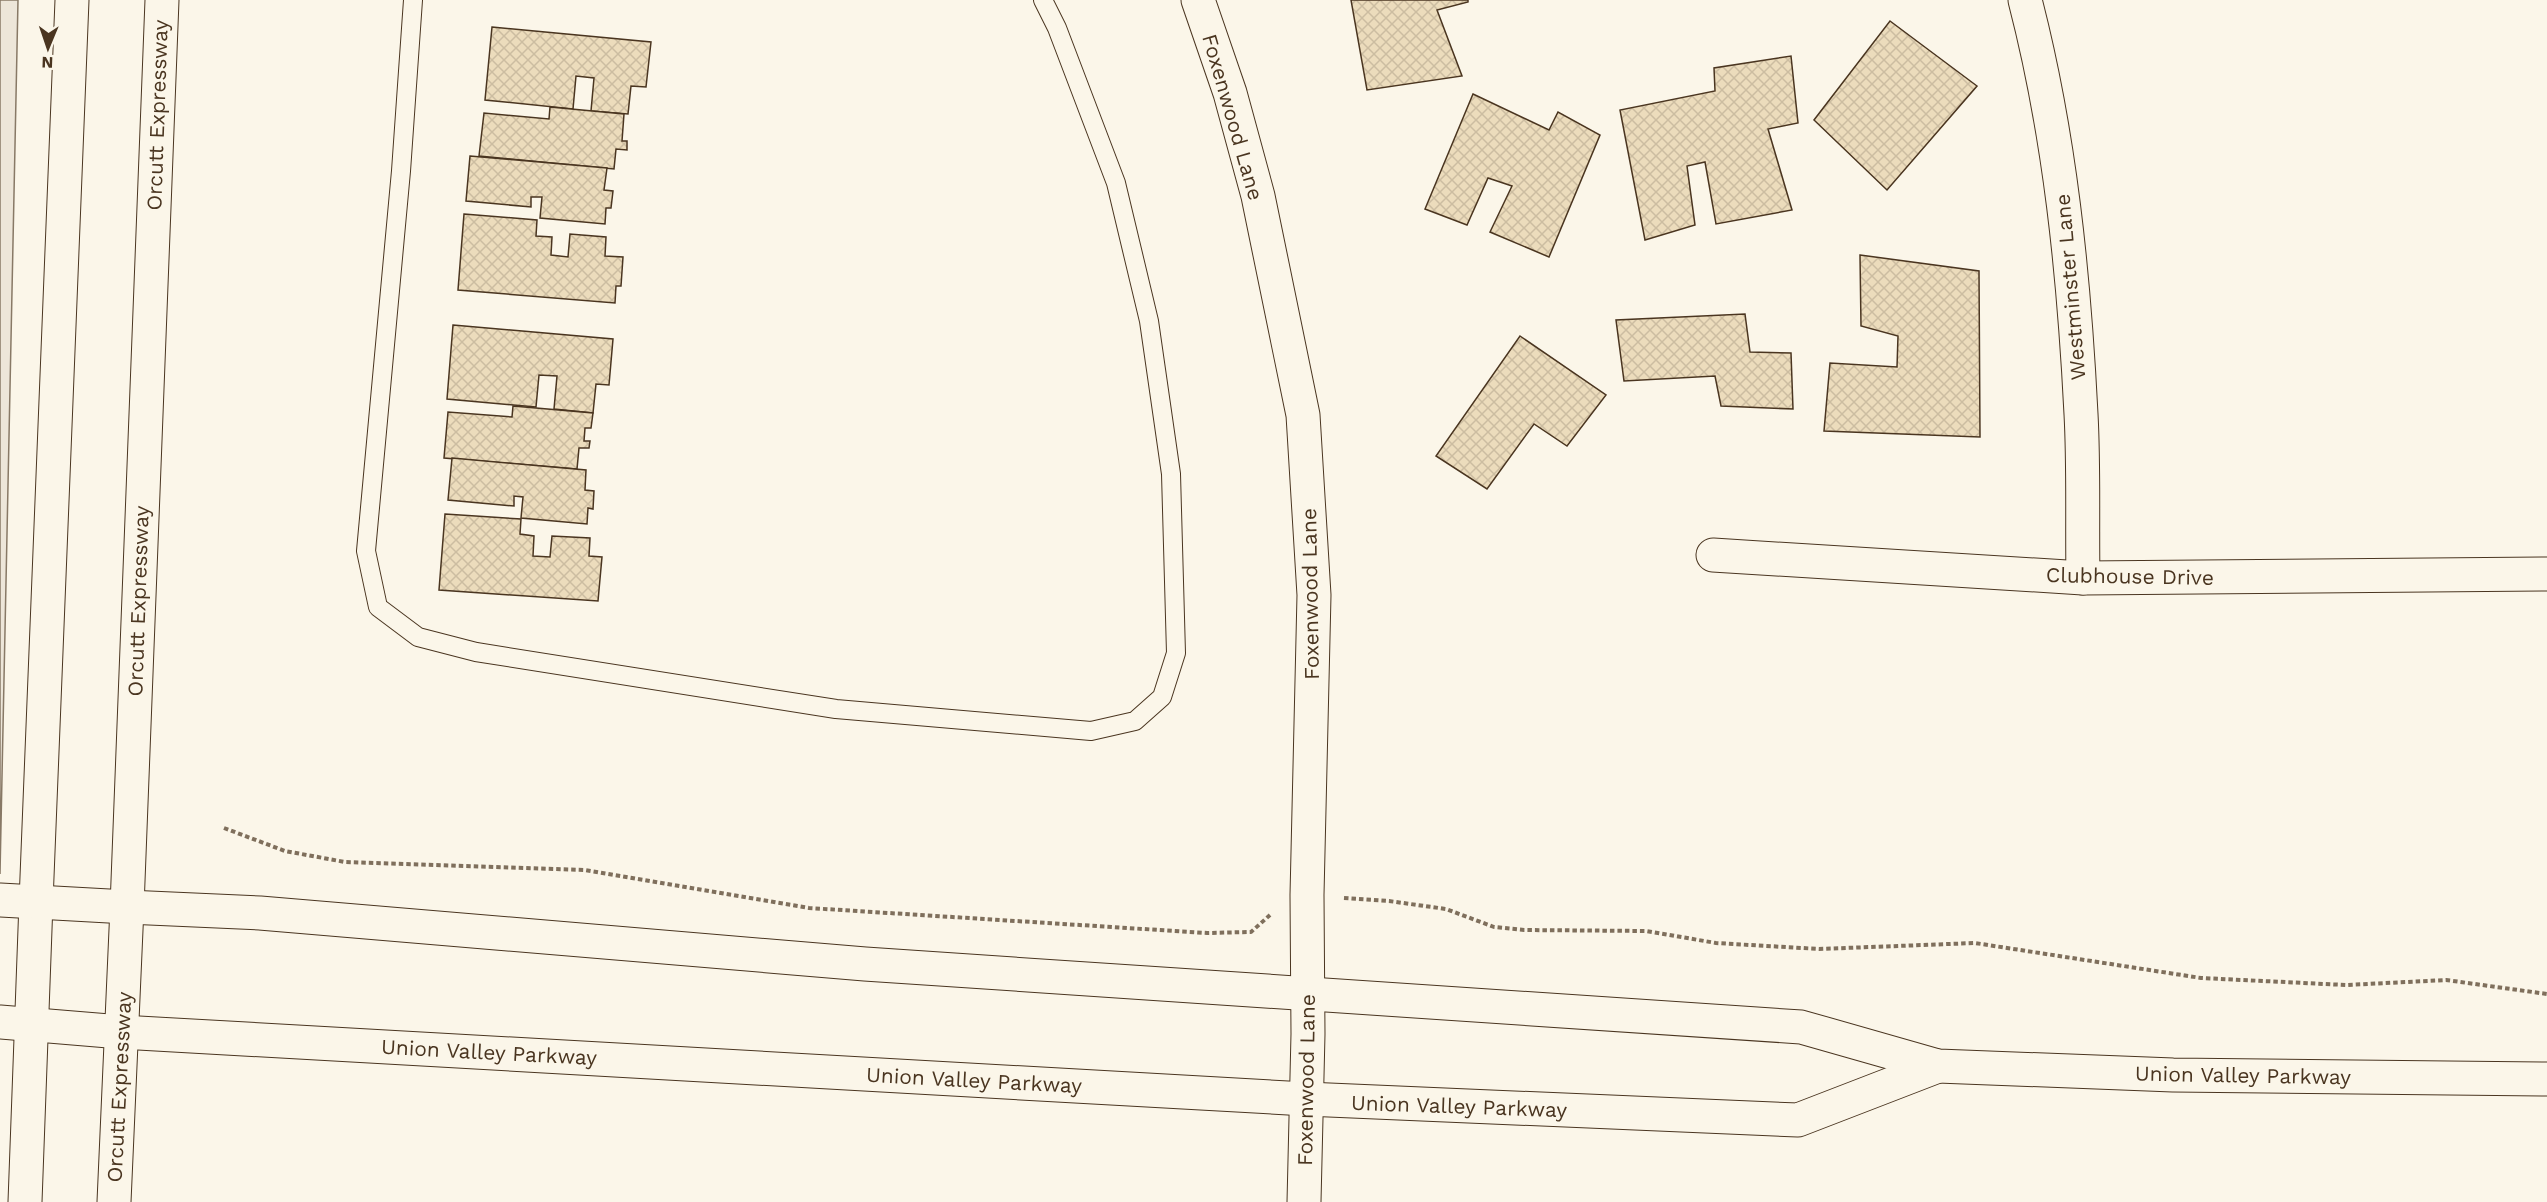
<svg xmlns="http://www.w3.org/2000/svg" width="2547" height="1202" font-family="'Work Sans',sans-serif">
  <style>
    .green { fill: #ede6d9; stroke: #887966; stroke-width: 1.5 }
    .building { fill: url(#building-cross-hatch); stroke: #4a3520; stroke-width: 1.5 }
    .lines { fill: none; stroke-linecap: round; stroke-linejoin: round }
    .service-casing { stroke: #4a3520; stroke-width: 20 }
    .minor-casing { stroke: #4a3520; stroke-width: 35 }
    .tertiary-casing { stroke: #4a3520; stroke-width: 35 }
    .secondary-casing { stroke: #4a3520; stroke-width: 35 }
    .trunk-casing { stroke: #4a3520; stroke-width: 35 }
    .motorway-casing { stroke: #4a3520; stroke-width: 35 }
    .path { stroke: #7f6f5c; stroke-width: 4; stroke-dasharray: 4.5 3; stroke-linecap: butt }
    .service { stroke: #fbf6e9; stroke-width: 18 }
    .minor { stroke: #fbf6e9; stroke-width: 33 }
    .tertiary { stroke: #fbf6e9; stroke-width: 33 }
    .secondary { stroke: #fbf6e9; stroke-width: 33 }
    .trunk { stroke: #fbf6e9; stroke-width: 33 }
    .motorway { stroke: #fbf6e9; stroke-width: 33 }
    .labels { text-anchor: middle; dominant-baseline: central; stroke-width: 4.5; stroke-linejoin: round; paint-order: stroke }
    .street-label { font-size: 21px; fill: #4a3520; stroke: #fbf6e9 }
  </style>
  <defs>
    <pattern id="building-cross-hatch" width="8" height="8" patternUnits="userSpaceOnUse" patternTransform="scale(1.5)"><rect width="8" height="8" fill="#ecdcbc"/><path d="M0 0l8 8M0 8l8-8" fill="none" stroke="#ccbda1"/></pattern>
  </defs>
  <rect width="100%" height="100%" fill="#fbf6e9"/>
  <!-- green -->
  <polygon class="green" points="0,0 18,0 0,874"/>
  <!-- building -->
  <g class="building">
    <polygon points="1351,0 1468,0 1468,2 1437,10 1462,76 1367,90"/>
    <polygon points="1890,21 1977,86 1887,190 1814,120"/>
    <polygon points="492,27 651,42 646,87 631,86 628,114 591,111 594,78 576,76 573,109 485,100"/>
    <polygon points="1791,56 1798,123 1768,129 1792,210 1716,224 1705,162 1687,166 1695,225 1645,240 1620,110 1715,91 1714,68"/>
    <polygon points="1473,94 1549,130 1558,112 1600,135 1549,257 1490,232 1512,186 1488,178 1467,225 1425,209"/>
    <polygon points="550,107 624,114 622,141 627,141 627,150 616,149 614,169 479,156 484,113 549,119"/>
    <polygon points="470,156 607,168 604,190 613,191 611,208 606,208 605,224 540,218 542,197 531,197 531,207 466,201"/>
    <polygon points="464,214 537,220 536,236 552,237 551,255 568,257 570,234 606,237 605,256 623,257 621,286 616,286 615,303 458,290"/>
    <polygon points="1860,255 1979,271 1980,437 1824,431 1830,363 1897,367 1898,336 1861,326"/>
    <polygon points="1745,314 1750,352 1791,353 1793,409 1721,406 1715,376 1624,381 1616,320"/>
    <polygon points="453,325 613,339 609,385 596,384 593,413 554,409 557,376 539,375 536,407 447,399"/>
    <polygon points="1520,336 1606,395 1567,446 1534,424 1487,489 1436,456"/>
    <polygon points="513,406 593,413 591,428 585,428 584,441 590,441 589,448 579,448 577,469 444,458 448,412 512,417"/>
    <polygon points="452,458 586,470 585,490 594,491 593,509 588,508 587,524 521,518 523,497 514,496 514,506 448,500"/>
    <polygon points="445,514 521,519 520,534 534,536 533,556 550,557 552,536 590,538 589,556 602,557 598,601 439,590"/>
  </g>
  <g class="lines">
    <defs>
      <polyline id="service" points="413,0 401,171 366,551 378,607 418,637 476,652 836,709 1091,731 1135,721 1162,697 1176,653 1171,474 1149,321 1116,183 1057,28 1043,0"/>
      <g id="minor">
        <path d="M2025,0C2060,135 2074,275 2081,414C2084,469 2082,523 2083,578"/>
        <polyline points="1713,555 2083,578 2547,574"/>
      </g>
      <g id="tertiary">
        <polyline points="1198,0 1230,93 1258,196 1303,415 1314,595 1307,895 1308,1034 1304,1202"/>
        <polyline points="127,907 260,913 865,964 1801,1027 1938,1066 2173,1075 2547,1079"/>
        <polyline points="121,1032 1306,1099 1798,1120 1938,1066"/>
      </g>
      <g id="secondary">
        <polyline points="0,900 127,907"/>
        <polyline points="0,1022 121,1032"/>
      </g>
      <g id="trunk">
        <polyline points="25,1202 36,902"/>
        <polyline points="114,1202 127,907"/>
      </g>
      <g id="motorway">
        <polyline points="36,902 72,0"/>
        <polyline points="127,907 162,0"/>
      </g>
    </defs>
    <!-- service casing -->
    <use href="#service" class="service-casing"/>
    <!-- minor casing -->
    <use href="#minor" class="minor-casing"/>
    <!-- tertiary casing -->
    <use href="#tertiary" class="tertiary-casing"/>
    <!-- secondary casing -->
    <use href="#secondary" class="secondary-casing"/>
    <!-- trunk casing -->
    <use href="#trunk" class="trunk-casing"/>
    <!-- motorway casing -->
    <use href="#motorway" class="motorway-casing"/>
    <!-- path -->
    <g class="path">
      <polyline points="224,828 285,851 345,862 585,870 809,908 1207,933 1251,932 1270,915"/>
      <polyline points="1344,898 1389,901 1446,909 1494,927 1524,930 1646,931 1716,943 1819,949 1975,943 2201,978 2346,985 2446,980 2547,994"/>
    </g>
    <!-- service -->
    <use href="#service" class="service"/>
    <!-- minor -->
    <use href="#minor" class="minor"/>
    <!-- tertiary -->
    <use href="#tertiary" class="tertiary"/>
    <!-- secondary -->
    <use href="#secondary" class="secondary"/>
    <!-- trunk -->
    <use href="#trunk" class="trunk"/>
    <!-- motorway -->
    <use href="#motorway" class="motorway"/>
  </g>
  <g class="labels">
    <!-- street labels -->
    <g class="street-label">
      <text transform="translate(157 115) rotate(-88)">Orcutt Expressway</text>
      <text transform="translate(1233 117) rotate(74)">Foxenwood Lane</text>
      <text transform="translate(2070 287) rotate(-95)">Westminster Lane</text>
      <text transform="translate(2130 576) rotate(1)">Clubhouse Drive</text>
      <text transform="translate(1310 594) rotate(-91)">Foxenwood Lane</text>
      <text transform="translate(138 601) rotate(-88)">Orcutt Expressway</text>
      <text transform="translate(489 1052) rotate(3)">Union Valley Parkway</text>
      <text transform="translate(2243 1075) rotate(1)">Union Valley Parkway</text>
      <text transform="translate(974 1080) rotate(3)">Union Valley Parkway</text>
      <text transform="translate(1306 1080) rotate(-89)">Foxenwood Lane</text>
      <text transform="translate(119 1087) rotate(-87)">Orcutt Expressway</text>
      <text transform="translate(1459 1106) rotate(2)">Union Valley Parkway</text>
    </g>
  </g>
  <!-- north arrow -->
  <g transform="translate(48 48) rotate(182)" stroke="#fbf6e9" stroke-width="4.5" paint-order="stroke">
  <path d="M0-4.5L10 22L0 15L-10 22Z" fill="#4a3520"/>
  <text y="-9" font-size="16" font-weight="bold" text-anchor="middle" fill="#4a3520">N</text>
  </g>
</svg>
